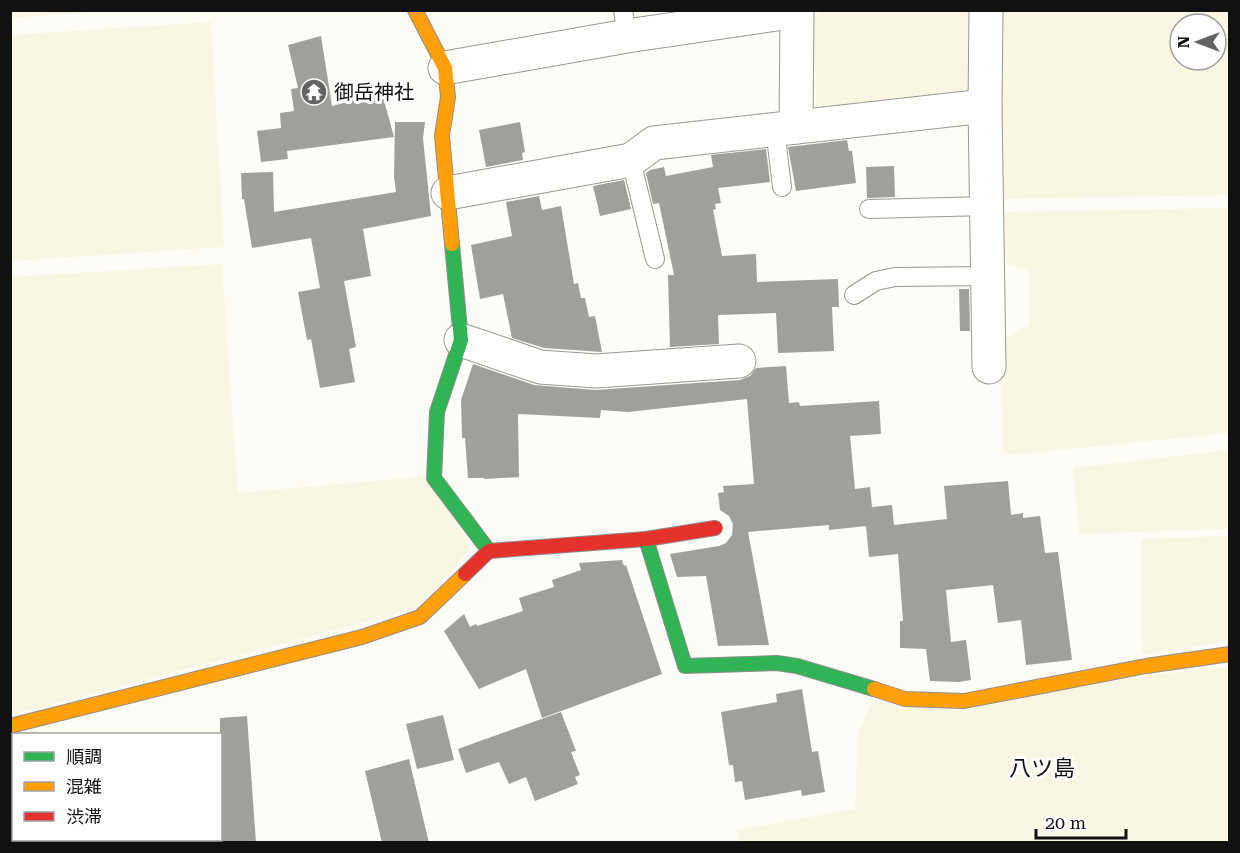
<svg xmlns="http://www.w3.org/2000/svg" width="1240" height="853" font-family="'Roboto Serif','Noto Sans JP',serif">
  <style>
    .farmland { fill: #f9f7e4; fill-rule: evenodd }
    .building { fill: #a19f9c }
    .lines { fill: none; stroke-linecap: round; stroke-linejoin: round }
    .lane-casing { stroke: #979795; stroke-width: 20 }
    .street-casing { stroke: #979795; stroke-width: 35 }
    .fast-casing { stroke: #8e8d8b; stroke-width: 16 }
    .slow-casing { stroke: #8e8d8b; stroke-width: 16 }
    .jam-casing { stroke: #8e8d8b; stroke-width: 16 }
    .lane { stroke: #fffffe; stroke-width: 18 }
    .street { stroke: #fffffe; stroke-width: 33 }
    .fast { stroke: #30b455; stroke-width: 14 }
    .slow { stroke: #ff9f0a; stroke-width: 14 }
    .jam { stroke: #e5322d; stroke-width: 14 }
    .labels { text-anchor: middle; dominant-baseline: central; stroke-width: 6; stroke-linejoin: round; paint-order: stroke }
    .poi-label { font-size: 20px; fill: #111; stroke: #fff; text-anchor: start }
    .quarter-label { font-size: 22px; fill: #111; stroke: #fff }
  </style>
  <rect width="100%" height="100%" fill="#fdfcf7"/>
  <!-- farmland -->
  <g class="farmland">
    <polygon points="11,10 111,10 111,11 11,18"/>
    <polygon points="824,10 978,11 976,95 817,119 813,17"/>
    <path d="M995,11H1229V195L1003,199ZM1180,24H1216V60H1180Z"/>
    <polygon points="211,22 224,247 11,261 11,35"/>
    <polygon points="1229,208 1229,433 1009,455 1003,449 1000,341 1030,325 1029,270 1007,264 1005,254 999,252 997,212"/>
    <polygon points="222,264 238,493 429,476 471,548 419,608 11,715 11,277"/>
    <polygon points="1229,450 1229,529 1079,534 1073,468"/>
    <polygon points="1229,536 1229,641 1144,655 1142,650 1141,539"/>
    <polygon points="1229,667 1229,842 740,842 736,830 855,809 858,733 872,703"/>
  </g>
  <!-- building -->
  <g class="building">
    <polygon points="321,36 332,106 382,93 394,137 287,151 288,159 261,162 257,131 281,128 280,113 294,111 291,89 298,88 288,45"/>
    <polygon points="395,122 425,122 423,138 431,216 363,229 371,276 344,281 356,347 349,349 355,382 320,388 311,339 307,340 298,292 320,288 311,238 252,248 244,199 242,199 241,173 273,172 274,212 396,192 394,177"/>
    <polygon points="520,122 525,152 522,153 523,160 486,167 479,130"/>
    <polygon points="847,140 849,151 852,151 856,183 796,191 788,147"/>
    <polygon points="766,149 770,182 718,188 721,203 715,204 716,209 713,210 722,256 756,254 757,282 838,279 839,307 832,307 834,351 778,353 776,313 718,315 719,344 670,347 668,275 674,275 659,203 653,204 646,173 650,170 664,167 666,176 713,167 711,155"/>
    <polygon points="894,166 895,197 867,198 866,167"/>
    <polygon points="624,180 631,209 600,216 593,186"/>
    <polygon points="539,196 542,210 561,206 574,284 578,283 581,298 585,298 589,317 595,316 602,352 544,348 512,338 503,294 480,299 471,245 512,236 506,202"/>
    <polygon points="959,289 969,289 970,331 960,331"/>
    <polygon points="473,364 534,385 595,390 740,380 750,376 756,368 786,366 789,403 799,402 800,406 879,401 881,434 850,436 855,489 870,487 872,507 892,505 894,525 947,519 944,486 1008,481 1011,515 1023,513 1023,518 1040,516 1045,553 1058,552 1072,660 1026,665 1021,620 998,623 993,585 946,590 951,642 966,640 971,680 959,682 930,681 926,649 900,648 900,621 903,621 898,554 869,557 866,526 829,530 829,525 748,532 769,645 718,646 706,576 677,577 670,554 719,546 726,543 732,535 733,524 729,516 720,510 718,493 724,492 723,486 754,484 747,399 628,412 601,410 600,418 518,414 519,477 484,479 484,478 468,478 465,438 462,438 461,400"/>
    <polygon points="622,560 624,566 626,565 662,674 542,718 526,669 479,689 444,631 464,614 470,627 476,624 477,626 523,611 519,598 554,587 552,580 581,570 579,563"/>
    <polygon points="802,689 812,752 818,751 825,792 802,796 801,790 745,800 742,781 735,782 733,765 729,765 721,712 777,702 776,694"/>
    <polygon points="561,712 576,751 571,752 580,775 575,777 578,784 535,801 526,777 509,784 499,762 466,773 458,749"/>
    <polygon points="443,715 454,760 417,769 406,724"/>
    <polygon points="247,716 256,843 220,843 220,718"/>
    <polygon points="409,759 429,843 382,843 365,771"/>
  </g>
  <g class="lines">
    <defs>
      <g id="lane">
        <polyline points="623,10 627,36"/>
        <polyline points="775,129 782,187"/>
        <polyline points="631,160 655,259"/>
        <polyline points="869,209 986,206"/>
        <polyline points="854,295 876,281 895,277 988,276"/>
      </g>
      <g id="street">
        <polyline points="986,10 985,106 989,367"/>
        <polyline points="445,68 627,36 797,11 796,127"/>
        <polyline points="448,193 631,160 654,143 985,106"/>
        <polyline points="461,340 540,367 596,371 739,361"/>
      </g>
      <g id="fast">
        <polyline points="452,244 461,340 437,412 434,478 489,551"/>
        <polyline points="646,539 685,666 777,663 797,666 874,689"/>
      </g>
      <g id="slow">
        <polyline points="415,10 445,68 448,97 442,136 452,244"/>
        <polyline points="874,689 905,699 964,701 1146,666 1230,654"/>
        <polyline points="10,726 362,637 420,617 465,574"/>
      </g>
      <polyline id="jam" points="465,574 489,551 646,539 715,528"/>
    </defs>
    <!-- lane casing -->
    <use href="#lane" class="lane-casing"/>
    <!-- street casing -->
    <use href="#street" class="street-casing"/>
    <!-- fast casing -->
    <use href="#fast" class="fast-casing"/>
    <!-- slow casing -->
    <use href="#slow" class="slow-casing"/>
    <!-- jam casing -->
    <use href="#jam" class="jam-casing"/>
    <!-- lane -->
    <use href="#lane" class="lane"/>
    <!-- street -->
    <use href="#street" class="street"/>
    <!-- fast -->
    <use href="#fast" class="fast"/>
    <!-- slow -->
    <use href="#slow" class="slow"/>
    <!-- jam -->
    <use href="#jam" class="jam"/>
  </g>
  <!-- icons -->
  <defs>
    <symbol id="temple-disc" viewBox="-11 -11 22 22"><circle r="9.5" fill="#646362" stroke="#fff"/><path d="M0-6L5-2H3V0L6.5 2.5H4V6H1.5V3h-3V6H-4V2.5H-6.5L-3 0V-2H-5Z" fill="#fff"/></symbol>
  </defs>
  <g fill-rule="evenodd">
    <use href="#temple-disc" x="299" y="77" width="30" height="30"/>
  </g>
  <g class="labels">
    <!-- poi labels -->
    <g class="poi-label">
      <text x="334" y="92">御岳神社</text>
    </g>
    <!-- quarter labels -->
    <g class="quarter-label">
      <text x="1042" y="768">八ツ島</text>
    </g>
  </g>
  <!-- border -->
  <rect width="1240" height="853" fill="none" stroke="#111111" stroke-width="24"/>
  <!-- legend -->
  <rect x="12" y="733" width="210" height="108" fill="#ffffff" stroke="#a0a0a0" stroke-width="1.5"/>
  <rect x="24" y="752" width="30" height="9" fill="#30b455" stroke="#a0a0a0" stroke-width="1.5"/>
  <text x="66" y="763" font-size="18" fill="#111111">順調</text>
  <rect x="24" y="782" width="30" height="9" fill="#ff9f0a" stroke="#a0a0a0" stroke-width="1.5"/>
  <text x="66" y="793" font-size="18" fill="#111111">混雑</text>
  <rect x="24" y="812" width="30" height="9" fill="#e5322d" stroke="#a0a0a0" stroke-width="1.5"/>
  <text x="66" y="823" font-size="18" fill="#111111">渋滞</text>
  <!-- north arrow -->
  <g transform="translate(1198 42) rotate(270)"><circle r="28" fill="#ffffff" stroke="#a0a0a0" stroke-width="1.5"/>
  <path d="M0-4.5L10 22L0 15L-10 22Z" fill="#646362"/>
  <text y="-9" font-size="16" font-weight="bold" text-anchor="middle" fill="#111111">N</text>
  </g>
  <!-- scale -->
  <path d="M1036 829v9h90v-9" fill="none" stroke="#111111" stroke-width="3"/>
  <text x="1045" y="829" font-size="18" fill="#111111" stroke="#ffffff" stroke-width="4.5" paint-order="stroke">20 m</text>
</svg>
